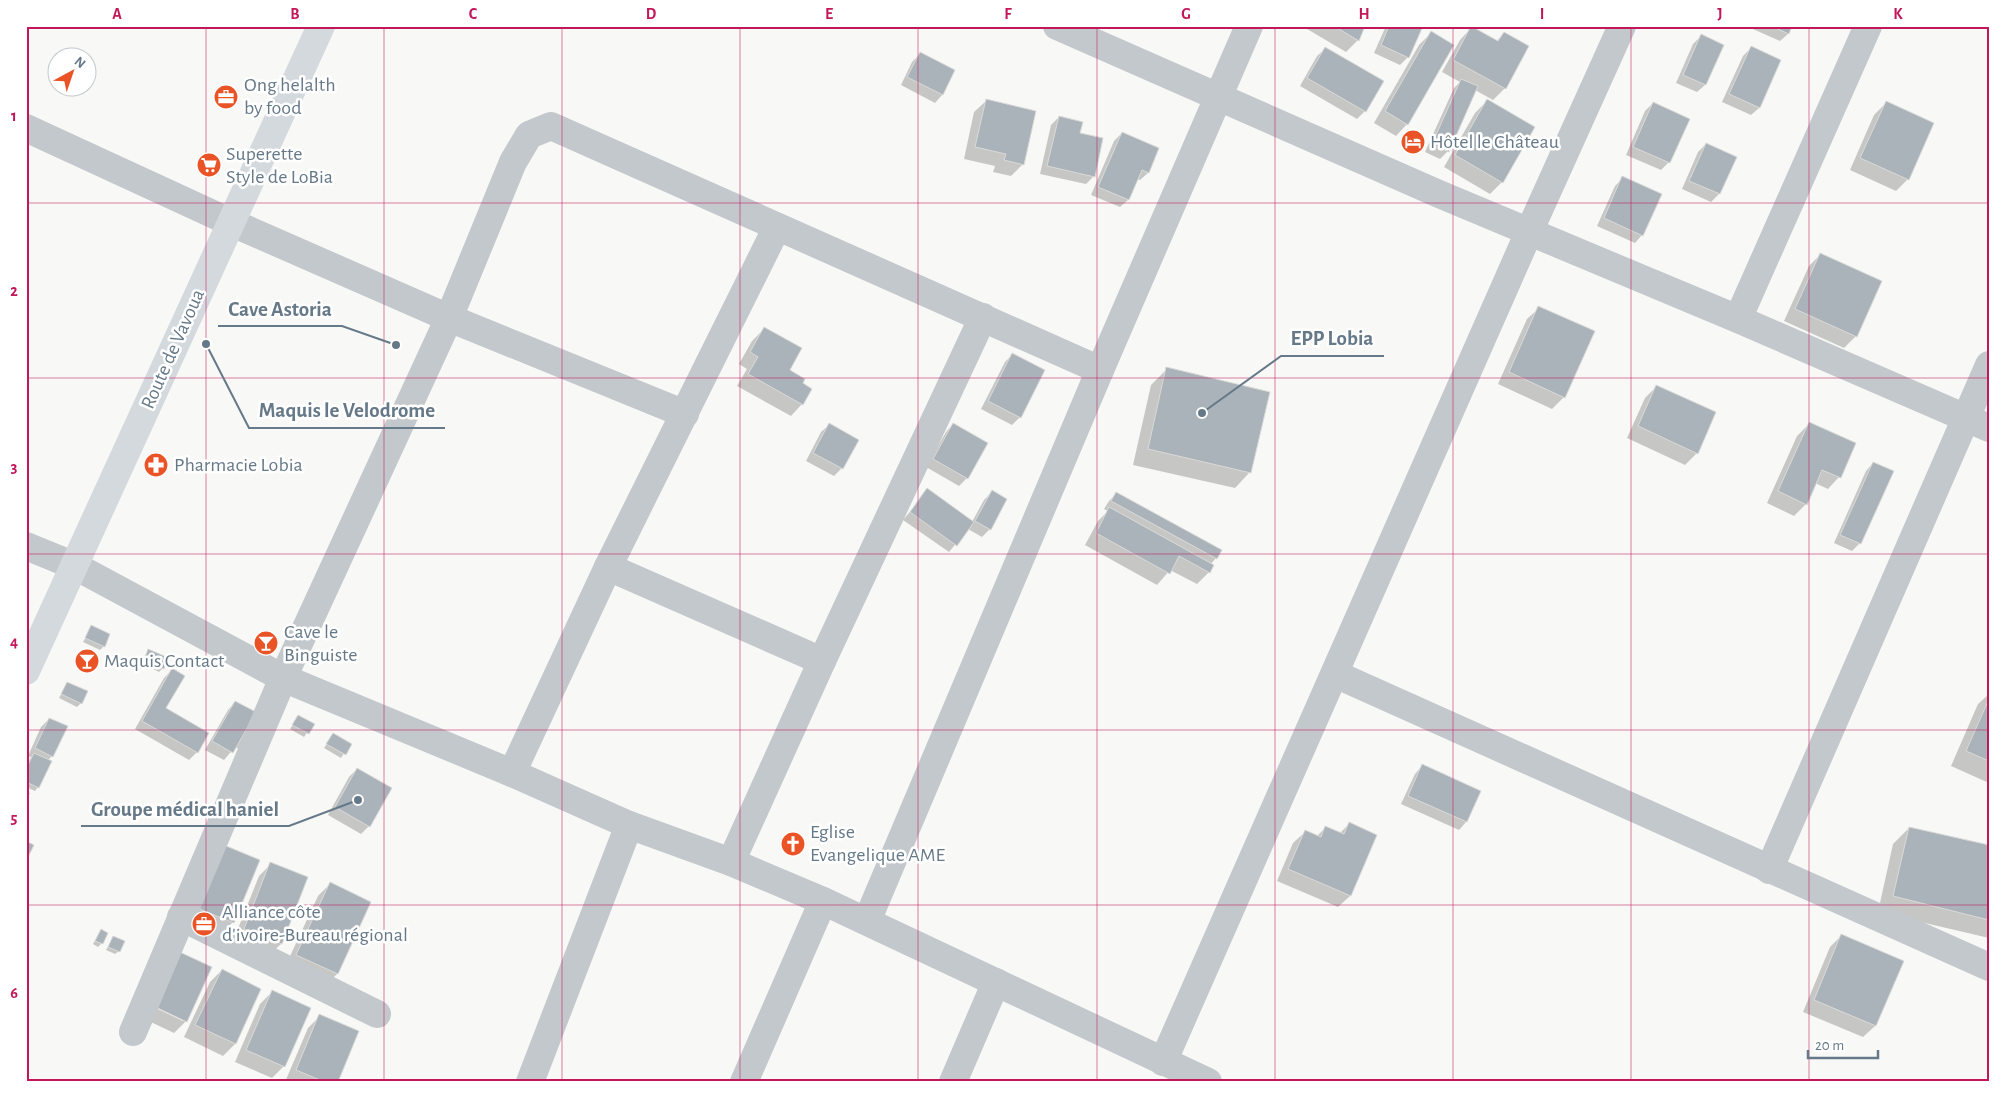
<svg xmlns="http://www.w3.org/2000/svg" width="2015" height="1108" font-family="'Alegreya Sans',sans-serif">
  <style>
    .shadow { fill: #0003 }
    .building { fill: #aab3b9; stroke: #dadad8 }
    .lines { fill: none; stroke-linecap: round; stroke-linejoin: round }
    .minor { stroke: #c3c8cc; stroke-width: 28 }
    .primary { stroke: #d4d9de; stroke-width: 28 }
    .grid { fill: none; stroke: #c2185b; stroke-width: 1; stroke-opacity: 0.55 }
    .labels { text-anchor: middle; dominant-baseline: central; stroke-width: 5; stroke-linejoin: round; paint-order: stroke }
    .poi-label { font-size: 20px; fill: #667988; stroke: #fff; text-anchor: start }
    .street-label { font-size: 20px; fill: #667988; stroke: #fff }
    .leader { fill: none; stroke: #667988; stroke-width: 2 }
    .callout-dot { fill: #667988; stroke: #fff; stroke-width: 2 }
    .callout-label { font-size: 21px; text-anchor: middle; font-weight: bold; fill: #667988; stroke: #fff; stroke-width: 5; stroke-linejoin: round; paint-order: stroke }
    .neatline { fill: none; stroke: #c2185b; stroke-width: 2 }
    .grid-label { font-size: 16px; text-anchor: middle; font-weight: bold; fill: #c2185b }
  </style>
  <rect width="100%" height="100%" fill="#f8f8f6"/>
  <!-- shadow -->
  <g class="shadow">
    <polygon points="1302,26 1364,26 1358,40 1346,52"/>
    <polygon points="1386,26 1421,26 1408,57 1400,65 1374,53"/>
    <polygon points="1746,26 1791,26 1788,34 1780,41"/>
    <polygon points="1471,28 1496,42 1504,33 1505,88 1493,100 1475,90 1448,151 1440,159 1425,152 1454,88 1460,82 1442,72 1460,40"/>
    <polygon points="1431,33 1407,124 1396,136 1374,123 1419,45"/>
    <polygon points="1701,36 1723,46 1705,85 1697,92 1676,83 1693,44"/>
    <polygon points="1751,48 1759,108 1751,115 1722,102 1743,56"/>
    <polygon points="1325,49 1365,111 1357,119 1300,86 1317,56"/>
    <polygon points="920,54 954,71 942,95 935,103 901,85 912,62"/>
    <polygon points="986,101 1023,164 1011,176 993,172 995,166 964,159 974,112"/>
    <polygon points="1487,101 1502,182 1490,194 1444,167 1475,113"/>
    <polygon points="1653,103 1669,162 1661,170 1626,155 1645,111"/>
    <polygon points="1886,103 1908,179 1896,191 1850,170 1874,115"/>
    <polygon points="1059,117 1079,134 1094,176 1086,184 1040,174 1051,125"/>
    <polygon points="1122,133 1158,149 1148,173 1140,180 1137,179 1128,200 1120,207 1091,195 1114,141"/>
    <polygon points="1706,144 1735,157 1719,194 1711,202 1682,189 1698,152"/>
    <polygon points="1623,178 1642,235 1635,243 1597,226 1615,186"/>
    <polygon points="1820,255 1856,336 1844,348 1784,321 1809,266"/>
    <polygon points="1539,308 1564,397 1552,409 1498,384 1527,319"/>
    <polygon points="764,329 788,371 802,404 791,416 737,386 747,369 739,364 752,341"/>
    <polygon points="1013,354 1020,417 1012,425 981,409 1005,362"/>
    <polygon points="1167,369 1250,472 1235,488 1133,465 1151,385"/>
    <polygon points="1657,386 1697,453 1685,465 1627,438 1645,398"/>
    <polygon points="953,424 967,478 959,486 926,467 946,432"/>
    <polygon points="1809,424 1839,477 1828,489 1815,483 1806,504 1794,516 1767,503 1797,436"/>
    <polygon points="829,425 842,468 834,476 806,461 821,432"/>
    <polygon points="1873,463 1860,543 1852,551 1834,543 1866,471"/>
    <polygon points="928,490 972,522 984,500 992,492 990,529 982,537 968,529 949,552 903,520"/>
    <polygon points="1117,493 1216,558 1210,565 1212,566 1209,572 1197,584 1170,570 1157,585 1085,545 1098,521 1108,511 1104,509 1109,501"/>
    <polygon points="92,627 104,646 100,650 83,642"/>
    <polygon points="149,651 163,668 159,672 141,663"/>
    <polygon points="172,670 164,709 197,752 189,760 135,729 164,678"/>
    <polygon points="67,683 81,703 77,707 59,698"/>
    <polygon points="1989,694 1989,783 1951,766 1978,704"/>
    <polygon points="235,702 273,723 251,756 235,747 224,760 205,750 228,710"/>
    <polygon points="299,716 313,724 304,737 290,729"/>
    <polygon points="49,719 52,756 48,760 38,787 35,791 26,787 26,767 31,757 28,756 41,727"/>
    <polygon points="333,735 350,744 341,758 324,748"/>
    <polygon points="1422,766 1480,791 1466,822 1459,830 1401,804 1415,774"/>
    <polygon points="357,769 369,826 361,834 328,815 349,777"/>
    <polygon points="26,792 30,793 26,800"/>
    <polygon points="1349,824 1350,896 1338,907 1277,881 1293,843 1305,832 1317,836 1326,827 1340,833"/>
    <polygon points="1909,828 1989,846 1989,938 1878,912 1893,844"/>
    <polygon points="207,856 233,922 221,934 181,918"/>
    <polygon points="271,864 307,878 281,944 269,955 233,941 259,876"/>
    <polygon points="330,884 369,902 337,974 325,986 285,967 318,896"/>
    <polygon points="101,930 102,943 98,947 93,944"/>
    <polygon points="1842,935 1902,961 1875,1026 1863,1037 1803,1012 1830,947"/>
    <polygon points="114,937 119,951 115,954 106,950"/>
    <polygon points="222,970 260,989 235,1044 223,1056 184,1037 210,982"/>
    <polygon points="272,992 284,1066 272,1078 235,1062 260,1004"/>
    <polygon points="141,1001 183,1021 183,1018 186,1021 174,1033 136,1015"/>
    <polygon points="320,1016 337,1082 285,1082 308,1028"/>
  </g>
  <!-- building -->
  <g class="building">
    <polygon points="1334,26 1365,26 1359,41"/>
    <polygon points="1389,26 1423,26 1409,58 1381,45"/>
    <polygon points="1471,26 1498,41 1504,32 1529,46 1506,89 1453,60"/>
    <polygon points="1771,26 1792,26 1789,34"/>
    <polygon points="1431,31 1454,45 1408,125 1385,111"/>
    <polygon points="1701,34 1724,45 1706,85 1683,75"/>
    <polygon points="1751,46 1781,60 1760,108 1729,94"/>
    <polygon points="1325,47 1384,81 1366,112 1307,78"/>
    <polygon points="920,52 955,70 943,95 907,77"/>
    <polygon points="1461,79 1478,86 1449,152 1432,144"/>
    <polygon points="986,99 1036,111 1024,165 1004,160 1006,154 975,147"/>
    <polygon points="1487,99 1535,127 1503,183 1455,155"/>
    <polygon points="1886,101 1934,123 1909,180 1860,158"/>
    <polygon points="1653,102 1690,119 1670,163 1633,147"/>
    <polygon points="1059,116 1083,122 1080,133 1103,138 1095,177 1047,166"/>
    <polygon points="1122,132 1159,148 1149,173 1142,170 1129,200 1098,187"/>
    <polygon points="1706,143 1737,157 1720,194 1689,181"/>
    <polygon points="1622,176 1662,194 1643,236 1604,218"/>
    <polygon points="1820,253 1882,281 1857,337 1795,309"/>
    <polygon points="1538,306 1595,331 1565,398 1509,372"/>
    <polygon points="764,327 802,348 790,370 805,379 803,383 812,389 803,405 748,374 758,357 750,352"/>
    <polygon points="1012,353 1045,370 1021,418 988,401"/>
    <polygon points="1166,367 1270,392 1251,473 1148,449"/>
    <polygon points="1656,385 1716,412 1698,454 1638,426"/>
    <polygon points="1809,422 1856,443 1841,478 1822,470 1807,505 1778,491"/>
    <polygon points="829,423 859,440 843,469 813,453"/>
    <polygon points="953,423 988,443 968,479 933,459"/>
    <polygon points="1873,462 1894,471 1861,544 1840,535"/>
    <polygon points="927,488 974,522 957,546 910,512"/>
    <polygon points="992,490 1007,499 991,530 975,521"/>
    <polygon points="1116,492 1222,550 1217,559 1111,501"/>
    <polygon points="1109,507 1214,565 1210,573 1179,556 1170,574 1096,533"/>
    <polygon points="91,625 110,634 105,647 85,638"/>
    <polygon points="148,649 169,658 164,669 144,660"/>
    <polygon points="172,668 185,676 166,708 209,733 198,753 142,721"/>
    <polygon points="67,682 88,691 82,704 61,694"/>
    <polygon points="1989,699 1989,761 1966,751"/>
    <polygon points="235,701 256,712 233,753 212,741"/>
    <polygon points="298,715 315,724 309,734 292,725"/>
    <polygon points="49,718 68,726 53,757 35,748"/>
    <polygon points="333,733 352,744 346,755 326,744"/>
    <polygon points="34,753 52,761 39,788 26,782 26,769"/>
    <polygon points="1422,764 1481,791 1467,822 1408,796"/>
    <polygon points="357,768 392,788 370,827 335,807"/>
    <polygon points="1349,822 1377,835 1351,896 1288,869 1305,830 1321,837 1325,826 1344,834"/>
    <polygon points="1909,827 1989,845 1989,920 1893,896"/>
    <polygon points="26,841 34,845 26,861"/>
    <polygon points="219,843 260,860 234,923 192,906"/>
    <polygon points="270,862 308,877 282,944 244,929"/>
    <polygon points="330,882 371,902 338,974 296,955"/>
    <polygon points="101,929 108,933 103,944 95,941"/>
    <polygon points="1841,934 1904,961 1876,1026 1814,1000"/>
    <polygon points="113,936 125,941 120,952 108,947"/>
    <polygon points="171,948 212,967 187,1022 147,1003"/>
    <polygon points="222,969 261,989 236,1044 195,1025"/>
    <polygon points="272,990 311,1008 285,1067 246,1050"/>
    <polygon points="319,1014 359,1031 338,1082 325,1082 296,1070"/>
  </g>
  <g class="lines">
    <!-- minor -->
    <g class="minor">
      <polyline points="1057,26 1439,194 1738,319 1989,428"/>
      <polyline points="26,128 230,222 449,318 685,414"/>
      <polyline points="1738,319 1868,26"/>
      <polyline points="26,546 75,566 283,678 512,773 629,825 731,862 823,901 1208,1082"/>
      <polyline points="608,567 822,661"/>
      <polyline points="1335,674 1989,967"/>
      <polyline points="512,773 608,567 777,227"/>
      <polyline points="731,862 822,661 983,317"/>
      <polyline points="1769,870 1989,365"/>
      <polyline points="181,917 377,1014"/>
      <polyline points="867,921 1100,370 1249,26"/>
      <polyline points="133,1032 283,678 449,318 513,162 529,135 551,126 1100,370"/>
      <polyline points="1163,1062 1529,232 1622,26"/>
      <polyline points="530,1082 629,825"/>
      <polyline points="744,1082 823,901"/>
      <polyline points="953,1082 996,982"/>
    </g>
    <!-- primary -->
    <polyline class="primary" points="26,671 321,26"/>
  </g>
  <!-- grid -->
  <path class="grid" d="M206,26V1082M384,26V1082M562,26V1082M740,26V1082M918,26V1082M1097,26V1082M1275,26V1082M1453,26V1082M1631,26V1082M1809,26V1082M26,203H1989M26,378H1989M26,554H1989M26,730H1989M26,905H1989"/>
  <!-- icons -->
  <defs>
    <symbol id="office-disc" viewBox="-11 -11 22 22"><circle r="9.5" fill="#e95326" stroke="#fff"/><path d="M-6-3h4V-5.5h4V-3h4V5H-6ZM-1-4.5V-3h2v-1.5ZM-6 0V1H6V0Z" fill="#fff"/></symbol>
    <symbol id="hotel-disc" viewBox="-11 -11 22 22"><circle r="9.5" fill="#e95326" stroke="#fff"/><path d="M-6-4.5h1.5V1H6V5H4.5V3h-9V5H-6ZM-4 0a1.8 1.8 0 1 1 3.6 0ZM.5 0V-2.5h3Q6-2.5 6 0Z" fill="#fff"/></symbol>
    <symbol id="supermarket-disc" viewBox="-11 -11 22 22"><circle r="9.5" fill="#e95326" stroke="#fff"/><path d="M-6-5.5h2.5l.6 2H6L4.5 2H-2.5L-4.4-4H-6ZM-1.5 3.2a1.3 1.3 0 1 0 .1 0ZM3 3.2a1.3 1.3 0 1 0 .1 0Z" fill="#fff"/></symbol>
    <symbol id="pharmacy-disc" viewBox="-11 -11 22 22"><circle r="9.5" fill="#e95326" stroke="#fff"/><path d="M-2-6h4v4h4v4h-4v4h-4v-4h-4v-4h4Z" fill="#fff"/></symbol>
    <symbol id="bar-disc" viewBox="-11 -11 22 22"><circle r="9.5" fill="#e95326" stroke="#fff"/><path d="M-6-5H6L.8 .8V4.5H3.5V6h-7V4.5H-.8V.8Z" fill="#fff"/></symbol>
    <symbol id="church-disc" viewBox="-11 -11 22 22"><circle r="9.5" fill="#e95326" stroke="#fff"/><path d="M-1.2-6h2.4v3.5h3.3v2.4h-3.3V6h-2.4V-.1h-3.3v-2.4h3.3Z" fill="#fff"/></symbol>
  </defs>
  <g fill-rule="evenodd">
    <use href="#office-disc" x="212" y="83" width="28" height="28"/>
    <use href="#hotel-disc" x="1399" y="128" width="28" height="28"/>
    <use href="#supermarket-disc" x="195" y="151" width="28" height="28"/>
    <use href="#pharmacy-disc" x="142" y="451" width="28" height="28"/>
    <use href="#bar-disc" x="252" y="629" width="28" height="28"/>
    <use href="#bar-disc" x="73" y="647" width="28" height="28"/>
    <use href="#church-disc" x="779" y="830" width="28" height="28"/>
    <use href="#office-disc" x="190" y="910" width="28" height="28"/>
  </g>
  <g class="labels">
    <!-- poi labels -->
    <g class="poi-label">
      <text x="244" y="85">Ong helalth<tspan x="244" dy="23">by food</tspan></text>
      <text x="1430" y="142">Hôtel le Château</text>
      <text x="226" y="154">Superette<tspan x="226" dy="23">Style de LoBia</tspan></text>
      <text x="174" y="465">Pharmacie Lobia</text>
      <text x="284" y="632">Cave le<tspan x="284" dy="23">Binguiste</tspan></text>
      <text x="104" y="661">Maquis Contact</text>
      <text x="810" y="832">Eglise<tspan x="810" dy="23">Evangelique AME</tspan></text>
      <text x="222" y="912">Alliance côte<tspan x="222" dy="23">d'ivoire-Bureau régional</tspan></text>
    </g>
    <!-- street labels -->
    <g class="street-label">
      <text transform="translate(173 349) rotate(-66)">Route de Vavoua</text>
    </g>
  </g>
  <!-- callouts -->
  <path class="leader" d="M396 345L342 326H218M1202 413L1281 356H1384M206 344L249 428H445M358 800L289 826H81"/>
  <g class="callout-dot">
    <circle cx="396" cy="345" r="5"/>
    <circle cx="1202" cy="413" r="5"/>
    <circle cx="206" cy="344" r="5"/>
    <circle cx="358" cy="800" r="5"/>
  </g>
  <g class="callout-label">
    <text x="280" y="316">Cave Astoria</text>
    <text x="1332" y="345">EPP Lobia</text>
    <text x="347" y="417">Maquis le Velodrome</text>
    <text x="185" y="816">Groupe médical haniel</text>
  </g>
  <!-- border -->
  <rect width="2015" height="1108" fill="none" stroke="#ffffff" stroke-width="55"/>
  <!-- north arrow -->
  <g transform="translate(72 72) rotate(40)"><circle r="24" fill="#ffffff" stroke="#c2c9cf"/>
  <path d="M0-4L9 19L0 12L-9 19Z" fill="#e95326"/>
  <text y="-8" font-size="14" font-weight="bold" text-anchor="middle" fill="#667988">N</text>
  </g>
  <!-- scale -->
  <path d="M1808 1050v8h70v-8" fill="none" stroke="#667988" stroke-width="2.5"/>
  <text x="1815" y="1050" font-size="15" fill="#667988" stroke="#ffffff" stroke-width="4" paint-order="stroke">20 m</text>
  <rect x="28" y="28" width="1960" height="1052" class="neatline"/>
  <g class="grid-label">
    <text x="117" y="19">A</text>
    <text x="295" y="19">B</text>
    <text x="473" y="19">C</text>
    <text x="651" y="19">D</text>
    <text x="829" y="19">E</text>
    <text x="1008" y="19">F</text>
    <text x="1186" y="19">G</text>
    <text x="1364" y="19">H</text>
    <text x="1542" y="19">I</text>
    <text x="1720" y="19">J</text>
    <text x="1898" y="19">K</text>
    <text x="14" y="121">1</text>
    <text x="14" y="296">2</text>
    <text x="14" y="472">3</text>
    <text x="14" y="647">4</text>
    <text x="14" y="823">5</text>
    <text x="14" y="998">6</text>
  </g>
</svg>
